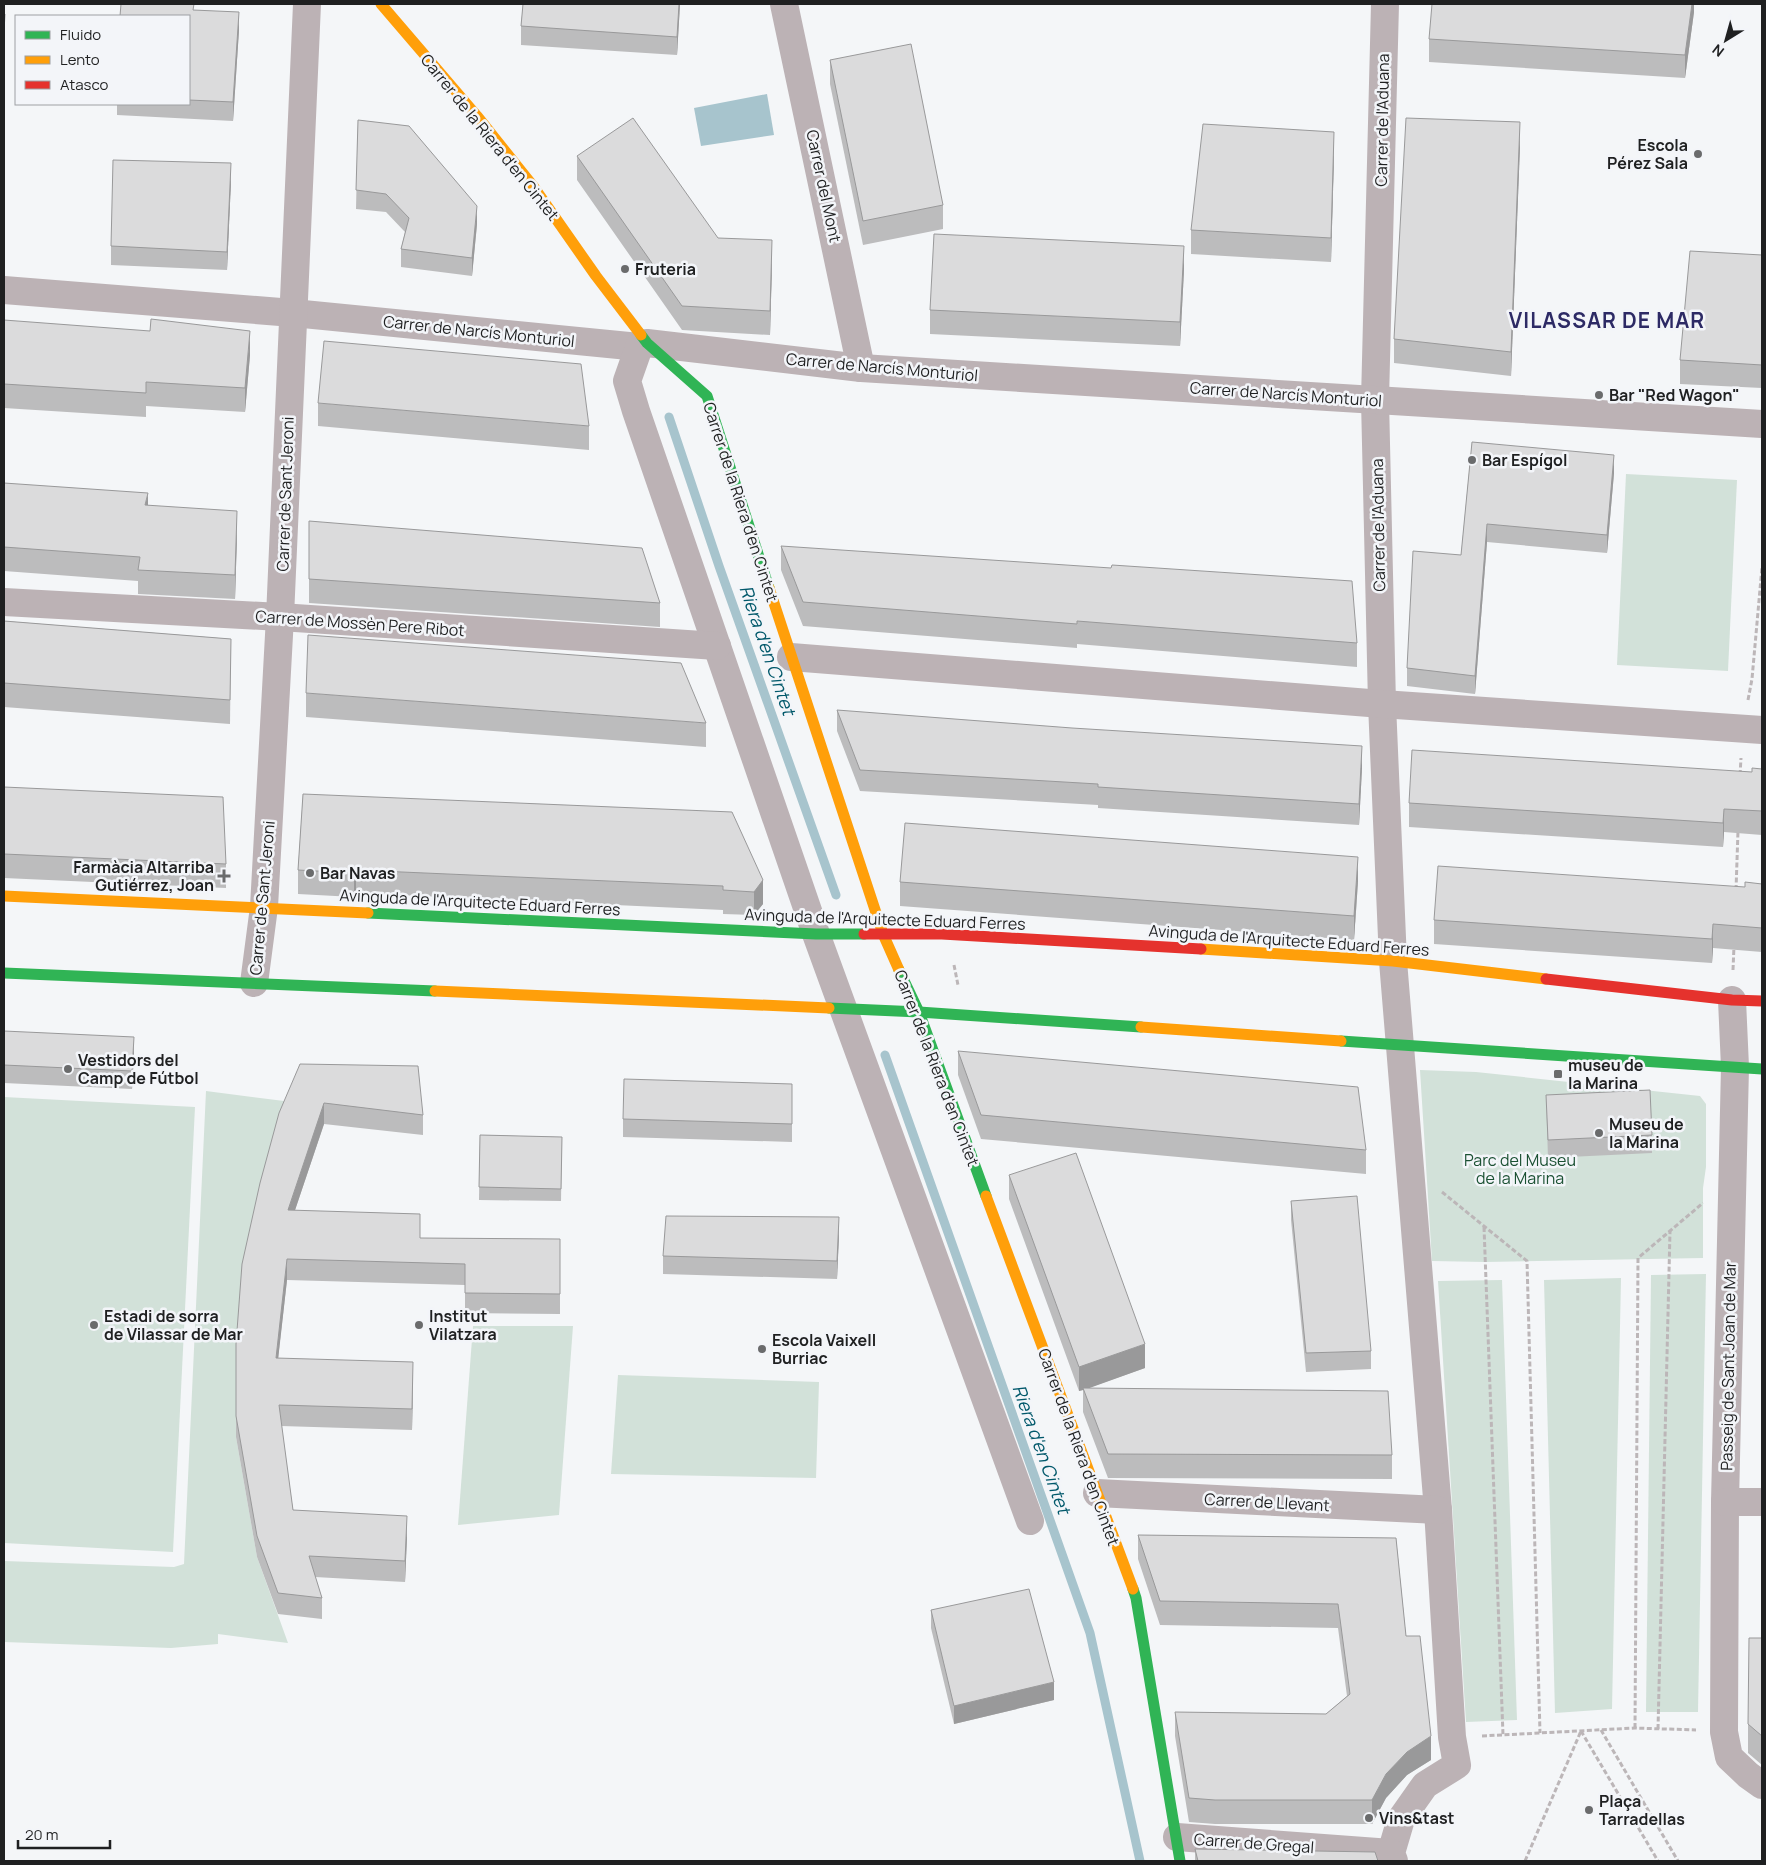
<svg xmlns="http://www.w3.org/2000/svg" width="1766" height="1865" font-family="Manrope,sans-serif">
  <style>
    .green { fill: #d2e1d9 }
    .water { fill: #a7c4cd }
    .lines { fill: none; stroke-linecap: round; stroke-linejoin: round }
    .stream { stroke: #a7c4cd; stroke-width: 9 }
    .path { stroke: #bcb6b8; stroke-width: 3; stroke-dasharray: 5 2.5; stroke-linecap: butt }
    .street { stroke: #bcb2b5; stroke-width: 28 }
    .fast { stroke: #30b455; stroke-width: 11 }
    .slow { stroke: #ff9f0a; stroke-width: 11 }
    .jam { stroke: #e5322d; stroke-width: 11 }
    .wall { fill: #bcbcbd }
    .shaded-wall { fill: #99999a }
    .building { fill: #dbdbdc; stroke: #99999a }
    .poi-dot { fill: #6a6b6c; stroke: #f3f5f9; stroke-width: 2 }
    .labels { text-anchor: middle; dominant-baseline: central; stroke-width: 5; stroke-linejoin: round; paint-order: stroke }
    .street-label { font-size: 16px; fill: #1f2021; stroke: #f3f5f9 }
    .poi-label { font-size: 16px; font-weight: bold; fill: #1f2021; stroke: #f3f5f9; text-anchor: start }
    .park-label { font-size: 16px; fill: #1b5133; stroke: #f3f5f9 }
    .water-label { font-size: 18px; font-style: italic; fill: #01586a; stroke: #f3f5f9 }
    .district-label { font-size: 21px; font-weight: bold; letter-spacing: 1px; fill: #2d2a65; stroke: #f3f5f9 }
  </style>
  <rect width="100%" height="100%" fill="#f4f6f8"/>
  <!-- green -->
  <g class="green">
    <polygon points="1626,474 1737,480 1728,671 1617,665"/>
    <polygon points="1420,1070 1476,1072 1700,1096 1706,1104 1706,1167 1703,1188 1703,1258 1485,1262 1432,1261"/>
    <polygon points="206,1091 292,1102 236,1437 257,1557 288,1643 218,1634 218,1644 171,1648 4,1642 4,1561 174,1567 184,1564"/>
    <polygon points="4,1097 195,1107 173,1552 4,1543"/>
    <polygon points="1706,1274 1698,1712 1646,1712 1651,1275"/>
    <polygon points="1621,1278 1612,1709 1555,1713 1544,1280"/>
    <polygon points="1502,1280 1517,1720 1466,1722 1438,1281"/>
    <polygon points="473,1326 573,1326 559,1515 458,1525"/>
    <polygon points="618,1375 819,1382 816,1478 611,1474"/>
  </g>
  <!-- water -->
  <polygon class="water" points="767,94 774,135 701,146 694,108"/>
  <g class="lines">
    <!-- stream -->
    <g class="stream">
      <polyline points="669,417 719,566 836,895"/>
      <polyline points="885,1055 1090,1633 1140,1861"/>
    </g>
    <!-- path -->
    <g class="path">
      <polyline points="1748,700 1752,679 1762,567"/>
      <polyline points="1740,775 1741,758"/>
      <polyline points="1736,890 1738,831"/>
      <polyline points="954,965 958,985"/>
      <polyline points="1733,970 1734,946"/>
      <polyline points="1442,1192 1527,1261 1540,1733"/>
      <polyline points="1484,1227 1503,1735"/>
      <polyline points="1635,1728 1638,1258 1703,1203"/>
      <polyline points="1658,1729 1670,1231"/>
      <polyline points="1601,1730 1678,1861"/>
      <polyline points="1581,1731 1658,1861"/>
      <polyline points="1482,1736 1635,1728 1696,1730"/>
      <polyline points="1525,1861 1581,1731"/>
    </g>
    <!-- street -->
    <g class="street">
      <polyline points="784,4 861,368"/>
      <polyline points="1385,4 1375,400 1382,704 1393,961 1438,1510 1452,1737 1457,1765 1425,1785 1401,1819 1391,1853 1394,1861"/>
      <polyline points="4,290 293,313 639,347 647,343 861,368 1762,424"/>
      <polyline points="639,347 627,381 636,411 816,934 1030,1521"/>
      <polyline points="4,602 280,617 717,646"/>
      <polyline points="791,657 1382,704 1762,730"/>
      <polyline points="254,983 264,907 280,617 307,4"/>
      <polyline points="1732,1000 1735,1067 1725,1502 1724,1732 1729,1757 1748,1775 1762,1785"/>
      <polyline points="1097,1493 1438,1510"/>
      <polyline points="1725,1502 1762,1502"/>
      <polyline points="1177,1837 1391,1853"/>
    </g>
    <!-- fast -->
    <g class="fast">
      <polyline points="641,335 647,343 707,396 769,588"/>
      <polyline points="368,913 816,934 864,934"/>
      <polyline points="899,970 919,1012 986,1196"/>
      <polyline points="4,973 435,991"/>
      <polyline points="829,1008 919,1012 1141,1027"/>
      <polyline points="1341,1041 1762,1069"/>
      <polyline points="1133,1589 1136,1598 1180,1861"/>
    </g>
    <!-- slow -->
    <g class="slow">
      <polyline points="381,4 477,116 533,186 596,276 641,335"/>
      <polyline points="769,588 883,934 899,970"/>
      <polyline points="4,896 368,913"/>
      <polyline points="1201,949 1393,961 1546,979"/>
      <polyline points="435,991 829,1008"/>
      <polyline points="1141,1027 1341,1041"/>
      <polyline points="986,1196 1133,1589"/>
    </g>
    <!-- jam -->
    <g class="jam">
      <polyline points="864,934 942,934 1201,949"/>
      <polyline points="1546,979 1732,1000 1762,1001"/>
    </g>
  </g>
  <!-- wall -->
  <g class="wall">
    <polygon points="523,4 680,4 677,55 521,45 521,26"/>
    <polygon points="1694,4 1694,12 1685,78 1429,62 1429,39"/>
    <polygon points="195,10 239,30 233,121 117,115 117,104 189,104 189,16"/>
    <polygon points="830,60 943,205 943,229 863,245 830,84"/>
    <polygon points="358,120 477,224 472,276 401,267 401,249 405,232 386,212 356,209"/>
    <polygon points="1520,146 1511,376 1394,363 1394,339"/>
    <polygon points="577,156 718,238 772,264 770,335 682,330 577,180"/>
    <polygon points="1334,156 1331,262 1191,254 1191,230"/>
    <polygon points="231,181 227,270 111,265 111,246"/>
    <polygon points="1762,255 1762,388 1680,384 1680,360"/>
    <polygon points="1184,270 1180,346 930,334 930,310"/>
    <polygon points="4,320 250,355 245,412 146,406 146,417 4,408"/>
    <polygon points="318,403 589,426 589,450 318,426"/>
    <polygon points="1472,442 1614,473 1607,553 1487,542 1475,694 1407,686 1407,668 1461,555"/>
    <polygon points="4,483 148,505 237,535 235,599 138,594 138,581 4,571"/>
    <polygon points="309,521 660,603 660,627 309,603"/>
    <polygon points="781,546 1357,643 1357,667 1077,644 1077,648 803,626 781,570"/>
    <polygon points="4,621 231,639 230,724 4,707"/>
    <polygon points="306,693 706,723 706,747 306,717"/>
    <polygon points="837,710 1362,768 1359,825 1098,808 1098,805 860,791 837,731"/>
    <polygon points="1762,769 1762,835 1724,832 1723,847 1409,827 1409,803 1752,772"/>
    <polygon points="4,787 226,864 226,888 4,878"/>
    <polygon points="303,794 763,880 763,904 754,915 723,914 723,910 356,893 354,897 298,894 298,870"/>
    <polygon points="1358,881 1354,940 900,906 900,882"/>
    <polygon points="1762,884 1762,952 1713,948 1712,963 1434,944 1434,920 1745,887"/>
    <polygon points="4,1031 134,1055 132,1089 4,1083"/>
    <polygon points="958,1051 1366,1150 1366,1174 981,1139 958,1075"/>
    <polygon points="300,1064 423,1115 423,1135 324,1124 295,1210 420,1238 560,1239 560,1314 465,1313 465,1285 287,1280 278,1358 413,1383 412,1430 281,1426 293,1510 407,1537 405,1582 315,1577 322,1598 322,1619 278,1614 257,1557 236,1437 236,1344"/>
    <polygon points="792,1084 792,1142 623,1137 623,1119"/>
    <polygon points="1546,1095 1652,1135 1652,1153 1548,1158"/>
    <polygon points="480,1135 562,1137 561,1201 479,1200"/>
    <polygon points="1009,1175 1145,1368 1088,1388 1392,1455 1392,1479 1108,1478 1083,1412 1083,1390 1079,1391 1009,1199"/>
    <polygon points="1291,1201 1371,1351 1371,1369 1306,1372 1291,1220"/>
    <polygon points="839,1235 837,1279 663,1274 663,1256"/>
    <polygon points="1138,1535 1396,1538 1406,1636 1431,1760 1407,1775 1386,1798 1372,1824 1215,1824 1189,1822 1175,1736 1175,1712 1326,1714 1347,1696 1338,1628 1160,1625 1138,1559"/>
    <polygon points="931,1610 1054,1700 954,1724 931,1628"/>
    <polygon points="1762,1638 1762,1765 1748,1753 1748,1724"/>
    <polygon points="1195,1849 1378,1861 1195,1861"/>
  </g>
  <!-- shaded-wall -->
  <g class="shaded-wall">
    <polygon points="679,4 680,4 677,55 677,37"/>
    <polygon points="1692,4 1694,4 1694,12 1685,78 1685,55"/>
    <polygon points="239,12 239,30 233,121 233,102"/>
    <polygon points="5,14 5,32 4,50 4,31"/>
    <polygon points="1520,122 1520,146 1511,376 1511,352"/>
    <polygon points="1334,132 1334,156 1331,262 1331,238"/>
    <polygon points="231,163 231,181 227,270 227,252"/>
    <polygon points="477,206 477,224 472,276 472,258"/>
    <polygon points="772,240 772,264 770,335 770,311"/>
    <polygon points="1184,246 1184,270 1180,346 1180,322"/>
    <polygon points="250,331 250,355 245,412 245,388"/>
    <polygon points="1614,455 1614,473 1607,553 1607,535"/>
    <polygon points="148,493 148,517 145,505"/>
    <polygon points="237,511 237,535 235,599 235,575"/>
    <polygon points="1487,524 1487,542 1475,694 1475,676"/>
    <polygon points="1362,746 1362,768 1359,825 1359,804"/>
    <polygon points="1724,809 1724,832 1723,847 1723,823"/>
    <polygon points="1358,857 1358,881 1354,940 1354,916"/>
    <polygon points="356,870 356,893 354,897 354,873"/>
    <polygon points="763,880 763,904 754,915 754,892"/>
    <polygon points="1713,924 1713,948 1712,963 1712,939"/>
    <polygon points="134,1037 134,1055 132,1089 132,1071"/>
    <polygon points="324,1103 324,1124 288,1231 288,1210"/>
    <polygon points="839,1217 839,1235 837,1279 837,1261"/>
    <polygon points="287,1259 287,1280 276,1378 276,1358"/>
    <polygon points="1145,1344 1145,1368 1084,1390 1083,1388 1083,1390 1079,1391 1079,1367"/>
    <polygon points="413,1362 413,1383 412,1430 412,1409"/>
    <polygon points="407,1516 407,1537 405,1582 405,1561"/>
    <polygon points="1054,1682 1054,1700 954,1724 954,1706"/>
    <polygon points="1431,1736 1431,1760 1407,1775 1386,1798 1372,1824 1372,1800 1386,1774 1407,1752"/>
  </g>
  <!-- building -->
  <g class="building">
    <polygon points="121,4 194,4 193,10 239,12 233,102 189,100 189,16 120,16"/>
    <polygon points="523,4 679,4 677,37 521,26"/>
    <polygon points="1432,4 1692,4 1685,55 1429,39"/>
    <polygon points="4,14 5,14 4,31"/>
    <polygon points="911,44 943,205 863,221 830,60"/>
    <polygon points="633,118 718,238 772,240 770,311 682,306 577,156"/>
    <polygon points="1406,118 1520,122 1511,352 1394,339"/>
    <polygon points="358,120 409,126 477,206 472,258 401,249 409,218 386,194 356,190"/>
    <polygon points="1203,124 1334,132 1331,238 1191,230"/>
    <polygon points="113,160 231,163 227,252 111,246"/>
    <polygon points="934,234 1184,246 1180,322 930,310"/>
    <polygon points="1690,251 1762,255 1762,365 1680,360"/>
    <polygon points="151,319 250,331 245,388 146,382 146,393 4,384 4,320 150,331"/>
    <polygon points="324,341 581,364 589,426 318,403"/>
    <polygon points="1472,442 1614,455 1607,535 1487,524 1475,676 1407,668 1413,551 1461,555"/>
    <polygon points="4,483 148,493 145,505 237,511 235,575 138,570 140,557 4,547"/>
    <polygon points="309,521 642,548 660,603 309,579"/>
    <polygon points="781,546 1111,568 1112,565 1352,581 1357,643 1077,621 1077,624 803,602"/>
    <polygon points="4,621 231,639 230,700 4,683"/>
    <polygon points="308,635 681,663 706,723 306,693"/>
    <polygon points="837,710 1072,728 1362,746 1359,804 1098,787 1098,784 860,770"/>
    <polygon points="1412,750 1752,772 1752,768 1762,769 1762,811 1724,809 1723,823 1409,803"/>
    <polygon points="4,787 223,797 226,864 4,854"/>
    <polygon points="303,794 732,812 763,880 754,892 723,890 723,886 356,870 354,873 298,870"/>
    <polygon points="905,823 1358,857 1354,916 900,882"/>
    <polygon points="1438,866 1745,887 1745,882 1762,884 1762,928 1713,924 1712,939 1434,920"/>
    <polygon points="4,1031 134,1037 132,1071 4,1065"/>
    <polygon points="958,1051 1358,1087 1366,1150 981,1115"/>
    <polygon points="300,1064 418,1066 423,1115 324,1103 288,1210 420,1214 420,1238 560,1239 560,1294 465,1293 465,1264 287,1259 276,1358 413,1362 412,1409 279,1405 293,1510 407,1516 405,1561 309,1556 322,1598 278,1593 257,1536 236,1416 236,1344 242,1264 260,1183 279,1113"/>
    <polygon points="624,1079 792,1084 792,1124 623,1119"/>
    <polygon points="1650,1090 1652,1135 1548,1140 1546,1095"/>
    <polygon points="480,1135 562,1137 561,1189 479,1187"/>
    <polygon points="1076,1153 1145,1344 1079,1367 1009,1175"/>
    <polygon points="1357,1196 1371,1351 1306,1353 1291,1201"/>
    <polygon points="666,1216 839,1217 837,1261 663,1256"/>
    <polygon points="1083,1388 1388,1391 1392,1455 1108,1454"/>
    <polygon points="1138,1535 1396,1538 1406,1636 1420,1636 1431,1736 1407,1752 1386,1774 1372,1800 1215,1800 1189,1798 1175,1712 1326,1714 1350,1694 1338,1604 1160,1601"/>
    <polygon points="1029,1589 1054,1682 954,1706 931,1610"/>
    <polygon points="1749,1638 1762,1638 1762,1736 1748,1724"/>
    <polygon points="1195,1849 1375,1852 1378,1861 1198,1861"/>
  </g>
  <!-- markers -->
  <g class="poi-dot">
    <circle cx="1698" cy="154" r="5"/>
    <circle cx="625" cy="269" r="5"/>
    <circle cx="1599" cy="395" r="5"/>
    <circle cx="1472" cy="460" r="5"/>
    <circle cx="310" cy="873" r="5"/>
    <path d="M221.5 868.5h5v5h5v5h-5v5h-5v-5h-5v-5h5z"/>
    <circle cx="68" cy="1069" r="5"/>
    <rect x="1553" y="1069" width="10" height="10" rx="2.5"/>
    <circle cx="1599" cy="1133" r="5"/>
    <circle cx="94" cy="1325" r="5"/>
    <circle cx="419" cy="1325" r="5"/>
    <circle cx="762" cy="1349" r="5"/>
    <circle cx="1589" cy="1810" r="5"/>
    <circle cx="1369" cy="1818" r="5"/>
  </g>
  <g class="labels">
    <!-- street labels -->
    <g class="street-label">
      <text transform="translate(1382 120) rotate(-89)">Carrer de l'Aduana</text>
      <text transform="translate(490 137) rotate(51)">Carrer de la Riera d'en Cintet</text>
      <text transform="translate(824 186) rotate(78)">Carrer del Mont</text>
      <text transform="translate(479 331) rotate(6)">Carrer de Narcís Monturiol</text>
      <text transform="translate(882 367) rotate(5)">Carrer de Narcís Monturiol</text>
      <text transform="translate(1286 394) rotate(4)">Carrer de Narcís Monturiol</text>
      <text transform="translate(285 494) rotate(-88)">Carrer de Sant Jeroni</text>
      <text transform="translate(741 502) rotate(72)">Carrer de la Riera d'en Cintet</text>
      <text transform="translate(1378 525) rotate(-91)">Carrer de l'Aduana</text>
      <text transform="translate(360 623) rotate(4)">Carrer de Mossèn Pere Ribot</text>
      <text transform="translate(262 898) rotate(-85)">Carrer de Sant Jeroni</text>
      <text transform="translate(480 902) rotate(3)">Avinguda de l'Arquitecte Eduard Ferres</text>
      <text transform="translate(885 919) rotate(2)">Avinguda de l'Arquitecte Eduard Ferres</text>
      <text transform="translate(1289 940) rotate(4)">Avinguda de l'Arquitecte Eduard Ferres</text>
      <text transform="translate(937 1068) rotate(69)">Carrer de la Riera d'en Cintet</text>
      <text transform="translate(1728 1366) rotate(-89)">Passeig de Sant Joan de Mar</text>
      <text transform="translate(1079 1447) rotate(70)">Carrer de la Riera d'en Cintet</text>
      <text transform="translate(1267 1502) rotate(3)">Carrer de Llevant</text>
      <text transform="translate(1254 1843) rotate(4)">Carrer de Gregal</text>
    </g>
    <!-- poi labels -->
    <g class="poi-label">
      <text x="1688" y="145" text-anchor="end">Escola<tspan x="1688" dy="18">Pérez Sala</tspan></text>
      <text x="635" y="269">Fruteria</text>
      <text x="1609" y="395">Bar "Red Wagon"</text>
      <text x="1482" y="460">Bar Espígol</text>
      <text x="214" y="867" text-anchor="end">Farmàcia Altarriba<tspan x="214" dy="18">Gutiérrez, Joan</tspan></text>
      <text x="320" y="873">Bar Navas</text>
      <text x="78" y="1060">Vestidors del<tspan x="78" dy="18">Camp de Fútbol</tspan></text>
      <text x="1568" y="1065">museu de<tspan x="1568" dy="18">la Marina</tspan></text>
      <text x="1609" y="1124">Museu de<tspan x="1609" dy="18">la Marina</tspan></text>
      <text x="104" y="1316">Estadi de sorra<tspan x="104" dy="18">de Vilassar de Mar</tspan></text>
      <text x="429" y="1316">Institut<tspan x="429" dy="18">Vilatzara</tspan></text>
      <text x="772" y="1340">Escola Vaixell<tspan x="772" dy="18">Burriac</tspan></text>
      <text x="1599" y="1801">Plaça<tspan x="1599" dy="18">Tarradellas</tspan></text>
      <text x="1379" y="1818">Vins&amp;tast</text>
    </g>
    <!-- park labels -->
    <g class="park-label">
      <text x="1520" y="1160">Parc del Museu<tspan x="1520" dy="18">de la Marina</tspan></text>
    </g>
    <!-- water labels -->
    <g class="water-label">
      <text transform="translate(768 650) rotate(71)">Riera d'en Cintet</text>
      <text transform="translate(1042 1449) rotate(70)">Riera d'en Cintet</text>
    </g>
    <!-- district labels -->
    <g class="district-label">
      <text x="1607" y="320">VILASSAR DE MAR</text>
    </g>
  </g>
  <!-- border -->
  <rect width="1766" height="1865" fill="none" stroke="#1f2021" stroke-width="10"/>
  <!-- legend -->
  <rect x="15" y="15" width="175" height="90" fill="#f3f5f9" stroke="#9ea0a3"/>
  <rect x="25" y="31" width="25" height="8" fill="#30b455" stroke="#9ea0a3"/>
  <text x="60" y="40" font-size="15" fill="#1f2021">Fluido</text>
  <rect x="25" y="56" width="25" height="8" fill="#ff9f0a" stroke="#9ea0a3"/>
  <text x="60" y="65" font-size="15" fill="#1f2021">Lento</text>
  <rect x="25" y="81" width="25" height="8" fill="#e5322d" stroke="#9ea0a3"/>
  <text x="60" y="90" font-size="15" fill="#1f2021">Atasco</text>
  <!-- north arrow -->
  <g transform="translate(1726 40) rotate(217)" stroke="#f3f5f9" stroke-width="4" paint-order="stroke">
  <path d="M0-4L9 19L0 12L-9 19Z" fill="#1f2021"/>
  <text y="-8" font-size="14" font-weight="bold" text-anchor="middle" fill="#1f2021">N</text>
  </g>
  <!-- scale -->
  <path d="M18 1840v8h92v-8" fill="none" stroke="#1f2021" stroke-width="2.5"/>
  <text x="25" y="1840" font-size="15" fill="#1f2021" stroke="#f3f5f9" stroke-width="4" paint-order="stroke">20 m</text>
</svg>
